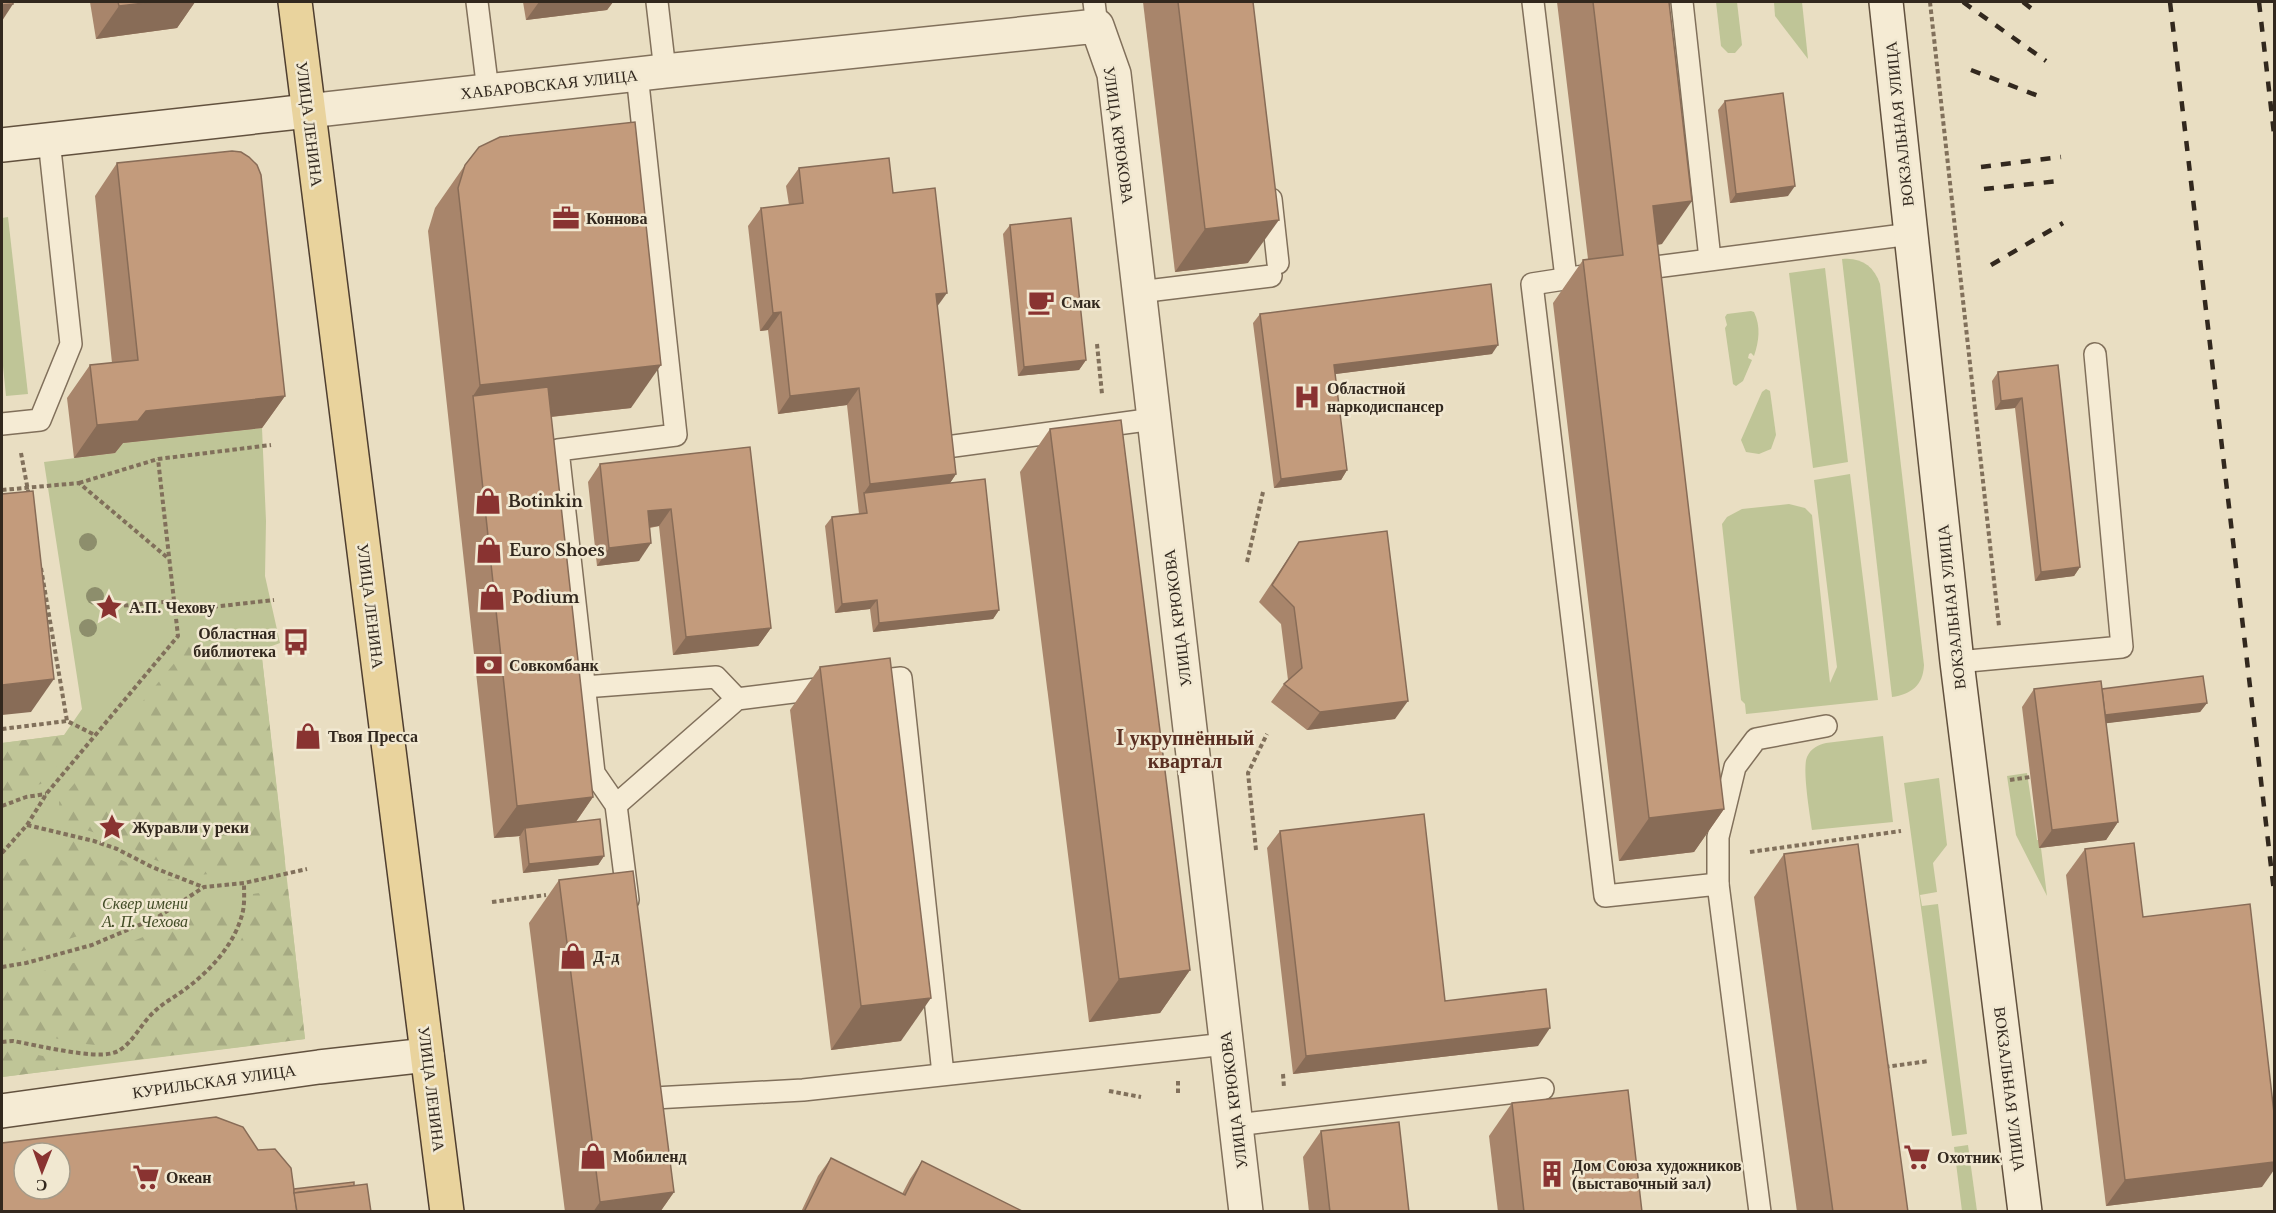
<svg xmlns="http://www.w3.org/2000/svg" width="2276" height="1213" font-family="'Libre Baskerville',serif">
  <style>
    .green { fill: #bfc597 }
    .forest { fill: url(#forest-firs) }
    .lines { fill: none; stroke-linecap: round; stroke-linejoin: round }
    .lane-casing { stroke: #81705b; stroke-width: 24 }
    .street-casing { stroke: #81705b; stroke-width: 36 }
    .secondary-casing { stroke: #62513e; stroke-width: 36 }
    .primary-casing { stroke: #4f3e2f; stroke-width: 36 }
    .path { stroke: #81705b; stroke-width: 4; stroke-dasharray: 4.5 3; stroke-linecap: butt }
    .lane { stroke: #f5ebd4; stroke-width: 21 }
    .street { stroke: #f5ebd4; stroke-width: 33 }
    .secondary { stroke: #f5ebd4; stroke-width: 33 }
    .primary { stroke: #e9d39d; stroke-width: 33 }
    .rail { stroke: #32281e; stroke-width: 4.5; stroke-dasharray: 10 10; stroke-linecap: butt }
    .tree { fill: #8d8e6c }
    .wall { fill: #a8856b }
    .shaded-wall { fill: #886c57 }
    .building { fill: #c39b7c; stroke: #886c57; stroke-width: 1.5; fill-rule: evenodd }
    .labels { text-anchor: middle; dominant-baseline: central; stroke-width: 5; stroke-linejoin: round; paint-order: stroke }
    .street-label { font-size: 16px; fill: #32281e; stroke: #f1e8d1 }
    .poi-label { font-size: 16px; font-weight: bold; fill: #32281e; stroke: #f1e8d1; text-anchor: start }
    .park-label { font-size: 16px; font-style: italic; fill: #424c26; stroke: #f1e8d1 }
    .quarter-label { font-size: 20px; font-weight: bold; fill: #5a2f22; stroke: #f1e8d1 }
  </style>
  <defs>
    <pattern id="forest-firs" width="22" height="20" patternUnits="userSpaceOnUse" patternTransform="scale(1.5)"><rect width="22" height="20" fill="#bfc597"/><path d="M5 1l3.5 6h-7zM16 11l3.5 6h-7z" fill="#a5a982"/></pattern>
  </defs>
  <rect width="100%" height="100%" fill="#e9dec2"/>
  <!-- green -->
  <g class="green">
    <polygon points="1716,2 1737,2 1742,45 1735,53 1728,53 1721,46"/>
    <polygon points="1774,2 1802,2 1808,59 1775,16"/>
    <polygon points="8,217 28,394 6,396 2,356 2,218"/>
    <path d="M1842,259C1861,257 1874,266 1880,284L1924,665C1923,686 1911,694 1892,697Z"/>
    <polygon points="1825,268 1848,462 1813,468 1789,273"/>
    <path d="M1751,311L1754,312C1761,327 1759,341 1754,356L1751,353L1749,354L1748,358L1752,360L1743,381L1736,386L1733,384L1725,328L1727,325L1725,317L1727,314Z"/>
    <polygon points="1766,389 1770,391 1776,435 1771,449 1759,454 1746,452 1741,440 1762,392"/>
    <polygon points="262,428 266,521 265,576 280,643 261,650 305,1039 2,1077 2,743 64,735 82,709 44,462 115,453 123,443"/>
    <polygon points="1850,474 1878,700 1746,714 1745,704 1741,700 1722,524 1727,517 1742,509 1789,504 1805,508 1812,515 1830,683 1837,667 1814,480"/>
    <path d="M1883,736L1893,822L1812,830C1810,815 1802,769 1807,757C1811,748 1818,745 1826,743Z"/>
    <polygon points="2027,773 2037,840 2040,840 2047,896 2016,835 2007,776"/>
    <polygon points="1939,778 1947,845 1933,863 1937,892 1920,895 1922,906 1938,904 1967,1134 1952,1136 1904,783"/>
    <polygon points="1968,1145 1977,1211 1962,1211 1954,1147"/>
  </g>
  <!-- forest -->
  <g class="forest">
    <polygon points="227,634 261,649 285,860 242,871 199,875 155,860 119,841 66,823 60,815 59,802 196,637"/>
    <polygon points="64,735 69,752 41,784 19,789 2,796 2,743"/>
    <path d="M71,839C107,851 139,871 176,881L179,886L177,891C124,924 63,944 2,955V875C18,858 39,853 62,848V840Z"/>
    <path d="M288,889L305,1039L134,1060L133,1054C141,1041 149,1028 161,1017C171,1008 184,1002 195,993C228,967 251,936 253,894Z"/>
    <path d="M234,896C234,931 208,961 180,982C169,990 157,996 147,1006C138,1015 119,1043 110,1045C106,1046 100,1045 96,1045C65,1044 33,1029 2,1032V979L28,975L96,957L164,928L208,899Z"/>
    <polygon points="13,1050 78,1063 81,1067 2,1077 2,1051"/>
  </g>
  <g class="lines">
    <defs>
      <g id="lane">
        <polyline points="477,2 488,91"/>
        <polyline points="657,2 665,71"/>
        <polyline points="1094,2 1097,26"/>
        <polyline points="1533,2 1566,278"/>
        <polyline points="1682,2 1710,259"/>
        <polyline points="1271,199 1278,263"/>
        <polyline points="1632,270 1911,234"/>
        <polyline points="1590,275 1532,284 1605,896 1718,884 1760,1212"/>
        <polyline points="1139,292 1271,276"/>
        <polyline points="2,424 40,420 71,344 49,140"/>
        <polyline points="939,448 1154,419"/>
        <polyline points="1957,662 2122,647 2095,354"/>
        <polyline points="866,682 901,678 943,1074"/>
        <polyline points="584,687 716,677 737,699"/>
        <polyline points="616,805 737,699 833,687"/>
        <polyline points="1718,884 1718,837 1735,767 1756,739 1826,726"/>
        <polyline points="628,900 616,805 594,773 558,450 676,435 637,74"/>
        <polyline points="654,1098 803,1090 1226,1044"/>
        <polyline points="1236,1125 1543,1089"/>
      </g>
      <polyline id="street" points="308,111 665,71 1097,26 1114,74 1246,1212"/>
      <g id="secondary">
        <polyline points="1886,2 1957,662 2025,1212"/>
        <polyline points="2,145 308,111"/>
        <polyline points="2,1111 319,1067 427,1055"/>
      </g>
      <polyline id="primary" points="295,2 447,1212"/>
    </defs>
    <!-- lane casing -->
    <use href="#lane" class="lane-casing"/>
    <!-- street casing -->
    <use href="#street" class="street-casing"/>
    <!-- secondary casing -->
    <use href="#secondary" class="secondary-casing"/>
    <!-- primary casing -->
    <use href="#primary" class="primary-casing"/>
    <!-- path -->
    <g class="path">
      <polyline points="1930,2 1999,626"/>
      <polyline points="1097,344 1102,394"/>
      <polyline points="21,453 29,496"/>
      <polyline points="79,483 158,459 271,445"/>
      <polyline points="2,490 79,483 169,559"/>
      <polyline points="1247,562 1263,492"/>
      <polyline points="41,568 67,721"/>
      <polyline points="109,607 174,601"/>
      <polyline points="176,611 274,600"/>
      <polyline points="2,729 67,721 95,735"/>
      <polyline points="2010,780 2030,777"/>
      <polyline points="2,806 26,797 46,794"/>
      <polyline points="27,825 94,841 117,849 152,867 203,887"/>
      <polyline points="1256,850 1248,773 1267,734"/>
      <polyline points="1750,852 1901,831"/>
      <polyline points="2,853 27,825 47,793 178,636 158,459"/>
      <polyline points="492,902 546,895"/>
      <polyline points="2,967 26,963 92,945 158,917 204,887 244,883 307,869"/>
      <path d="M2,1042L13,1041C36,1045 92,1059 113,1053C131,1048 140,1024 154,1012C164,1002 177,996 188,987C212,969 234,944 242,915C245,905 244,893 244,883"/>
      <polyline points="1885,1067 1929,1061"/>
      <polyline points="1283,1074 1284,1088"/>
      <polyline points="1178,1081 1178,1093"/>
      <polyline points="1109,1091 1141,1097"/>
    </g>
    <!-- lane -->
    <use href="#lane" class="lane"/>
    <!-- street -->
    <use href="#street" class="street"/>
    <!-- secondary -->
    <use href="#secondary" class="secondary"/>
    <!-- primary -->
    <use href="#primary" class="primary"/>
    <!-- rail -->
    <g class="rail">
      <polyline points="1963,2 2046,61"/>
      <polyline points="2023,2 2032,9"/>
      <polyline points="2170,2 2274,892"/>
      <polyline points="2259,2 2274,134"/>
      <polyline points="1971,70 2041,97"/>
      <polyline points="1981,167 2061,157"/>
      <polyline points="1984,189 2059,181"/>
      <polyline points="1991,265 2063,223"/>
    </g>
  </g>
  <!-- trees -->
  <g class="tree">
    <circle cx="88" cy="542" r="9"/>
    <circle cx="95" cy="596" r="9"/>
    <circle cx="88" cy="628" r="9"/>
  </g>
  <!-- wall -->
  <g class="wall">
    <polygon points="90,2 195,2 177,28 96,39"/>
    <polygon points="523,2 613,2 607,10 526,20"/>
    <polygon points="1143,2 1253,2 1248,263 1175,272"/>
    <polygon points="1557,2 1669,2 1662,244 1657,245 1724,809 1694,852 1619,861 1553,303 1583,260 1588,259"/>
    <polygon points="1725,101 1788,196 1730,203 1718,110"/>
    <polygon points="117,163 285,396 262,428 123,443 115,453 74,458 67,398 90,365 112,363 95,196"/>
    <polygon points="465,165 631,408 551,417 593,797 576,822 604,856 598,865 523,873 519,837 520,836 494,838 428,231 435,208"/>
    <polygon points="799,168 893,193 937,306 956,474 950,483 999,610 993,619 873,632 870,609 835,613 825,526 832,517 859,514 847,405 778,414 768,330 760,331 748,226 761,208 789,205 786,186"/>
    <polygon points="1010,225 1086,360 1079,370 1018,376 1003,234"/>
    <polygon points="1260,314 1492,354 1335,374 1347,470 1341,480 1274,488 1253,323"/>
    <polygon points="2058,365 2080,567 2074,576 2035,581 2015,408 1995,410 1992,381 1998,372"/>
    <polygon points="1050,429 1190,970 1160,1013 1089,1022 1020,472"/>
    <polygon points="750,447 771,628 758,646 673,655 659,526 650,528 639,561 597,566 588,482 600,464"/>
    <polygon points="1299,542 1395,719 1307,730 1271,702 1284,684 1288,680 1281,624 1259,602"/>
    <polygon points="820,667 901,1041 831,1050 790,710"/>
    <polygon points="2034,689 2102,689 2207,703 2200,712 2106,723 2118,822 2106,840 2039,848 2022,707"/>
    <polygon points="1280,831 1445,1001 1538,1046 1293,1074 1267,848"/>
    <polygon points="2085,849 2143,917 2262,1187 2106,1206 2066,875"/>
    <polygon points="1784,854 1908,1212 1797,1212 1754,897"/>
    <polygon points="559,880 674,1192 660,1212 565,1212 529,923"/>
    <polygon points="1512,1103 1642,1212 1498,1212 1489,1136"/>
    <polygon points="1321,1131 1409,1212 1309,1212 1303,1157"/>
    <polygon points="831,1158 902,1194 910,1179 922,1161 1024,1212 801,1212 818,1176"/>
  </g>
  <!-- shaded-wall -->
  <g class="shaded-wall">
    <polygon points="153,2 195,2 177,28 96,39 119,6"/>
    <polygon points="539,2 613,2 607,10 526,20"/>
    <polygon points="13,4 2,21 2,5"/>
    <polygon points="1795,186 1788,196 1730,203 1736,194"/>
    <polygon points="1692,201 1662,244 1622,249 1653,206"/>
    <polygon points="1279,220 1248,263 1175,272 1205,229"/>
    <polygon points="947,293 934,311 936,294"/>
    <polygon points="781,312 768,330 760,331 773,313"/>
    <polygon points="1498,345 1492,354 1328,375 1334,365"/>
    <polygon points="1086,360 1079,370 1018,376 1024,367"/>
    <polygon points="661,365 631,408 476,425 473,396 480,385"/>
    <polygon points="859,388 847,405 778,414 790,396"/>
    <polygon points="285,396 262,428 123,443 115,453 74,458 97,425 146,411"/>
    <polygon points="2022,398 2015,408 1995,410 2001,401"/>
    <polygon points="1347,470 1341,480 1274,488 1281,479"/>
    <polygon points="956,474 944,492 864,493 870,484"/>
    <polygon points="671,509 659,526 635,529 648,511"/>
    <polygon points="651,543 639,561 597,566 609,548"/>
    <polygon points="2080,567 2074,576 2035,581 2041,572"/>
    <polygon points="877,600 870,609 835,613 842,604"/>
    <polygon points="999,610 993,619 873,632 879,623"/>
    <polygon points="771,628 758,646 673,655 686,637"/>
    <polygon points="54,679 31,712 2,715 2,685"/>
    <polygon points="1408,701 1395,719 1307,730 1320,712"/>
    <polygon points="2207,703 2200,712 2092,725 2098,716"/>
    <polygon points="593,797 570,830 525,828 520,836 494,838 517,806"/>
    <polygon points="1724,809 1694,852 1619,861 1649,818"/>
    <polygon points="2118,822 2106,840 2039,848 2052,830"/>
    <polygon points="604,856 598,865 523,873 529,864"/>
    <polygon points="1190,970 1160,1013 1089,1022 1119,979"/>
    <polygon points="931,998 901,1041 831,1050 861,1006"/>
    <polygon points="1550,1028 1538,1046 1293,1074 1306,1056"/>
    <polygon points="2274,1162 2274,1170 2262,1187 2106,1206 2125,1180"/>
    <polygon points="674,1192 660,1212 593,1212 600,1202"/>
  </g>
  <!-- building -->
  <g class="building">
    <polygon points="2,2 13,2 13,4 2,5"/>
    <polygon points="118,2 153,2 119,6"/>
    <polygon points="1178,2 1253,2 1279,220 1205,229"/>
    <polygon points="1593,2 1669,2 1692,201 1653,206 1724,809 1649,818 1583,260 1623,255"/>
    <polygon points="1783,93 1795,186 1736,194 1725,101"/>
    <polygon points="635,122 661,365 480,385 458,188 465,165 479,147 500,137"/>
    <polygon points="232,151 241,152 249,157 257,165 261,175 285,396 146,411 138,421 97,425 90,365 138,360 117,163"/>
    <polygon points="889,158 893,193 935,188 947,293 936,294 956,474 870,484 859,388 790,396 781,312 773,313 761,208 803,203 799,168"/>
    <polygon points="1071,218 1086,360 1024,367 1010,225"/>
    <polygon points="1491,284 1498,345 1334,365 1347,470 1281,479 1260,314"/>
    <polygon points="2058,365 2080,567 2041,572 2022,398 2001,401 1998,372"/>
    <polygon points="548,387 593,797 517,806 473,396"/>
    <polygon points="1121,420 1190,970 1119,979 1050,429"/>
    <polygon points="750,447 771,628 686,637 671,509 648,511 651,543 609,548 600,464"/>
    <polygon points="985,479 999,610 879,623 877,600 842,604 832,517 867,513 864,493"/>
    <polygon points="33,491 54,679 2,685 2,494"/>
    <polygon points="1387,531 1408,701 1320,712 1284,684 1302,668 1294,607 1272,585 1299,542"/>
    <polygon points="890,658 931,998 861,1006 820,667"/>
    <polygon points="2203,676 2207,703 2105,715 2102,689"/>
    <polygon points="2101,681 2118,822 2052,830 2034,689"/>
    <polygon points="1424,814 1445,1001 1546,989 1550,1028 1306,1056 1280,831"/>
    <polygon points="600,819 604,856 529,864 525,828"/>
    <polygon points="2134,843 2143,917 2250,904 2274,1113 2274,1162 2125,1180 2085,849"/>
    <polygon points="1858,844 1908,1212 1833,1212 1784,854"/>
    <polygon points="633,871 674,1192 600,1202 559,880"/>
    <polygon points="1628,1090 1642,1212 1524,1212 1512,1103"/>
    <path d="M216,1117L243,1127L258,1150L275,1149L291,1168L297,1212H2V1143ZM24,1153H60V1189H24Z"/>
    <polygon points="1399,1122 1409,1212 1330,1212 1321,1131"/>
    <polygon points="831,1158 905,1195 922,1161 1024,1212 804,1212"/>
    <polygon points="354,1182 354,1186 294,1193 294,1189"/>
    <polygon points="367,1184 371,1212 297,1212 294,1193"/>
  </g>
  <!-- icons -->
  <defs>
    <symbol id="office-bare" viewBox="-9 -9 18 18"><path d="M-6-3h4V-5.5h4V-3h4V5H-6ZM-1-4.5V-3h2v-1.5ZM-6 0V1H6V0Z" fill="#893331" stroke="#f1e8d1" stroke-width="2.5" paint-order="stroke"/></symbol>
    <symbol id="cafe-bare" viewBox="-9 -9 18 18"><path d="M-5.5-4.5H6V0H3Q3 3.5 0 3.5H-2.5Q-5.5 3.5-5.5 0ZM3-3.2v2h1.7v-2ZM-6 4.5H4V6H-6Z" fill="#893331" stroke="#f1e8d1" stroke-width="2.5" paint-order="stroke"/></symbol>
    <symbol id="hospital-bare" viewBox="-9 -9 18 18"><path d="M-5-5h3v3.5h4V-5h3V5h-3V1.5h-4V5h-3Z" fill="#893331" stroke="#f1e8d1" stroke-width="2.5" paint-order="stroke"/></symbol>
    <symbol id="shop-bare" viewBox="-9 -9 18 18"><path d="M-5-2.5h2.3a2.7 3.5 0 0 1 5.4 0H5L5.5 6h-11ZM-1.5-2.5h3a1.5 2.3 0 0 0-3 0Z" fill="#893331" stroke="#f1e8d1" stroke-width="2.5" paint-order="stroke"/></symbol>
    <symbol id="sight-bare" viewBox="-9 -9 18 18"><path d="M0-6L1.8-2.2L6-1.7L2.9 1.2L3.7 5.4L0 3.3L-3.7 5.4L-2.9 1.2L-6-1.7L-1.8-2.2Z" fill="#893331" stroke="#f1e8d1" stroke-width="2.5" paint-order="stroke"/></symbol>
    <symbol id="bus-bare" viewBox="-9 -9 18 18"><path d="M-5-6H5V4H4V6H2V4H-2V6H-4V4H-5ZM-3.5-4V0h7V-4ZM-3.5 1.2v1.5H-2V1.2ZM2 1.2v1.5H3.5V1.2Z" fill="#893331" stroke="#f1e8d1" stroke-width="2.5" paint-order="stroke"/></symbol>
    <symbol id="bank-bare" viewBox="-9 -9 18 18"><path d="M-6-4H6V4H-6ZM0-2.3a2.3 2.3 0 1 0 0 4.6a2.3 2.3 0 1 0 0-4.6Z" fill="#893331" stroke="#f1e8d1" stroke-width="2.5" paint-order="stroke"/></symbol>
    <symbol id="supermarket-bare" viewBox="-9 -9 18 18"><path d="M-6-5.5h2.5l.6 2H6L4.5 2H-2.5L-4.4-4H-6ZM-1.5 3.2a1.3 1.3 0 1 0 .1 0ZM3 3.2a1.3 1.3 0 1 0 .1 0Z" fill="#893331" stroke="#f1e8d1" stroke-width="2.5" paint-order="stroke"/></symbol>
    <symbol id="building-bare" viewBox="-9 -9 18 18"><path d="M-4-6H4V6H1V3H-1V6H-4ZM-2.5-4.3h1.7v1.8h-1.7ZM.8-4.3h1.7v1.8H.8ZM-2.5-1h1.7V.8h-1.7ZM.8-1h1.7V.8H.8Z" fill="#893331" stroke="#f1e8d1" stroke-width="2.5" paint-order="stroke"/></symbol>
  </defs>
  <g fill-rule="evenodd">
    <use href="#office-bare" x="547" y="199" width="38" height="38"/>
    <use href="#cafe-bare" x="1022" y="283" width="38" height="38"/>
    <use href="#hospital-bare" x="1288" y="378" width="38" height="38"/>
    <use href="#shop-bare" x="469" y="482" width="38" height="38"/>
    <use href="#shop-bare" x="470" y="531" width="38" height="38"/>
    <use href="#shop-bare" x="473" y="578" width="38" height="38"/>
    <use href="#sight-bare" x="90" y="588" width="38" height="38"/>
    <use href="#bus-bare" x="277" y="623" width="38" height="38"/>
    <use href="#bank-bare" x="470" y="646" width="38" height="38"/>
    <use href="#shop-bare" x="289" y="717" width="38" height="38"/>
    <use href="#sight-bare" x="93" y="808" width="38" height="38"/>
    <use href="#shop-bare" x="554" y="937" width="38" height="38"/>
    <use href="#shop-bare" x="574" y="1137" width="38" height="38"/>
    <use href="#supermarket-bare" x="1898" y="1138" width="38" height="38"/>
    <use href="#building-bare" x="1533" y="1155" width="38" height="38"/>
    <use href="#supermarket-bare" x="127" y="1158" width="38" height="38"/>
  </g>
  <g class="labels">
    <!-- street labels -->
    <g class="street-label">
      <text transform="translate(549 84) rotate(-6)">ХАБАРОВСКАЯ УЛИЦА</text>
      <text transform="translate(310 124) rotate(83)">УЛИЦА ЛЕНИНА</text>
      <text transform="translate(1899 124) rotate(-96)">ВОКЗАЛЬНАЯ УЛИЦА</text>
      <text transform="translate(1119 135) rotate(82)">УЛИЦА КРЮКОВА</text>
      <text transform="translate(371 606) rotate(83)">УЛИЦА ЛЕНИНА</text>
      <text transform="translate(1951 607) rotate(-96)">ВОКЗАЛЬНАЯ УЛИЦА</text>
      <text transform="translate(1177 618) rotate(-97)">УЛИЦА КРЮКОВА</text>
      <text transform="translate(214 1081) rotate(-8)">КУРИЛЬСКАЯ УЛИЦА</text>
      <text transform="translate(432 1089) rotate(83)">УЛИЦА ЛЕНИНА</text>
      <text transform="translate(2010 1089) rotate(83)">ВОКЗАЛЬНАЯ УЛИЦА</text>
      <text transform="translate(1233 1100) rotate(-97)">УЛИЦА КРЮКОВА</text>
    </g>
    <!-- poi labels -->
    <g class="poi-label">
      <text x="586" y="218">Коннова</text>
      <text x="1061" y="302">Смак</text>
      <text x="1327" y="388">Областной<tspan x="1327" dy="18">наркодиспансер</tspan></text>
      <text x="508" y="501">Botinkin</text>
      <text x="509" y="550">Euro Shoes</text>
      <text x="512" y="597">Podium</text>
      <text x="129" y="607">А.П. Чехову</text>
      <text x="276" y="633" text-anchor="end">Областная<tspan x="276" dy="18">библиотека</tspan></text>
      <text x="509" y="665">Совкомбанк</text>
      <text x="328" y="736">Твоя Пресса</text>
      <text x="132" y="827">Журавли у реки</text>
      <text x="593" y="956">Д-д</text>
      <text x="613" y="1156">Мобиленд</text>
      <text x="1937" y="1157">Охотник</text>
      <text x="1572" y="1165">Дом Союза художников<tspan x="1572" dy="18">(выставочный зал)</tspan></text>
      <text x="166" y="1177">Океан</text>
    </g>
    <!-- park labels -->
    <g class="park-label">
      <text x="145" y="903">Сквер имени<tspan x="145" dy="18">А. П. Чехова</tspan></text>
    </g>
    <!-- quarter labels -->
    <g class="quarter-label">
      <text x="1185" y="738">I укрупнённый<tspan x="1185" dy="23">квартал</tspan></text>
    </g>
  </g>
  <!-- border -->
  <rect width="2276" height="1213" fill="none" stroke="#32281e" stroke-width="6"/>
  <!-- north arrow -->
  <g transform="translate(42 1171) rotate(181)"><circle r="28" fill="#f1e8d1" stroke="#a59b89" stroke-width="1.5"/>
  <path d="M0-4.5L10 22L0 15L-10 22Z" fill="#893331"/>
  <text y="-9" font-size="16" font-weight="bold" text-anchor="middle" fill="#32281e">С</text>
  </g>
</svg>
